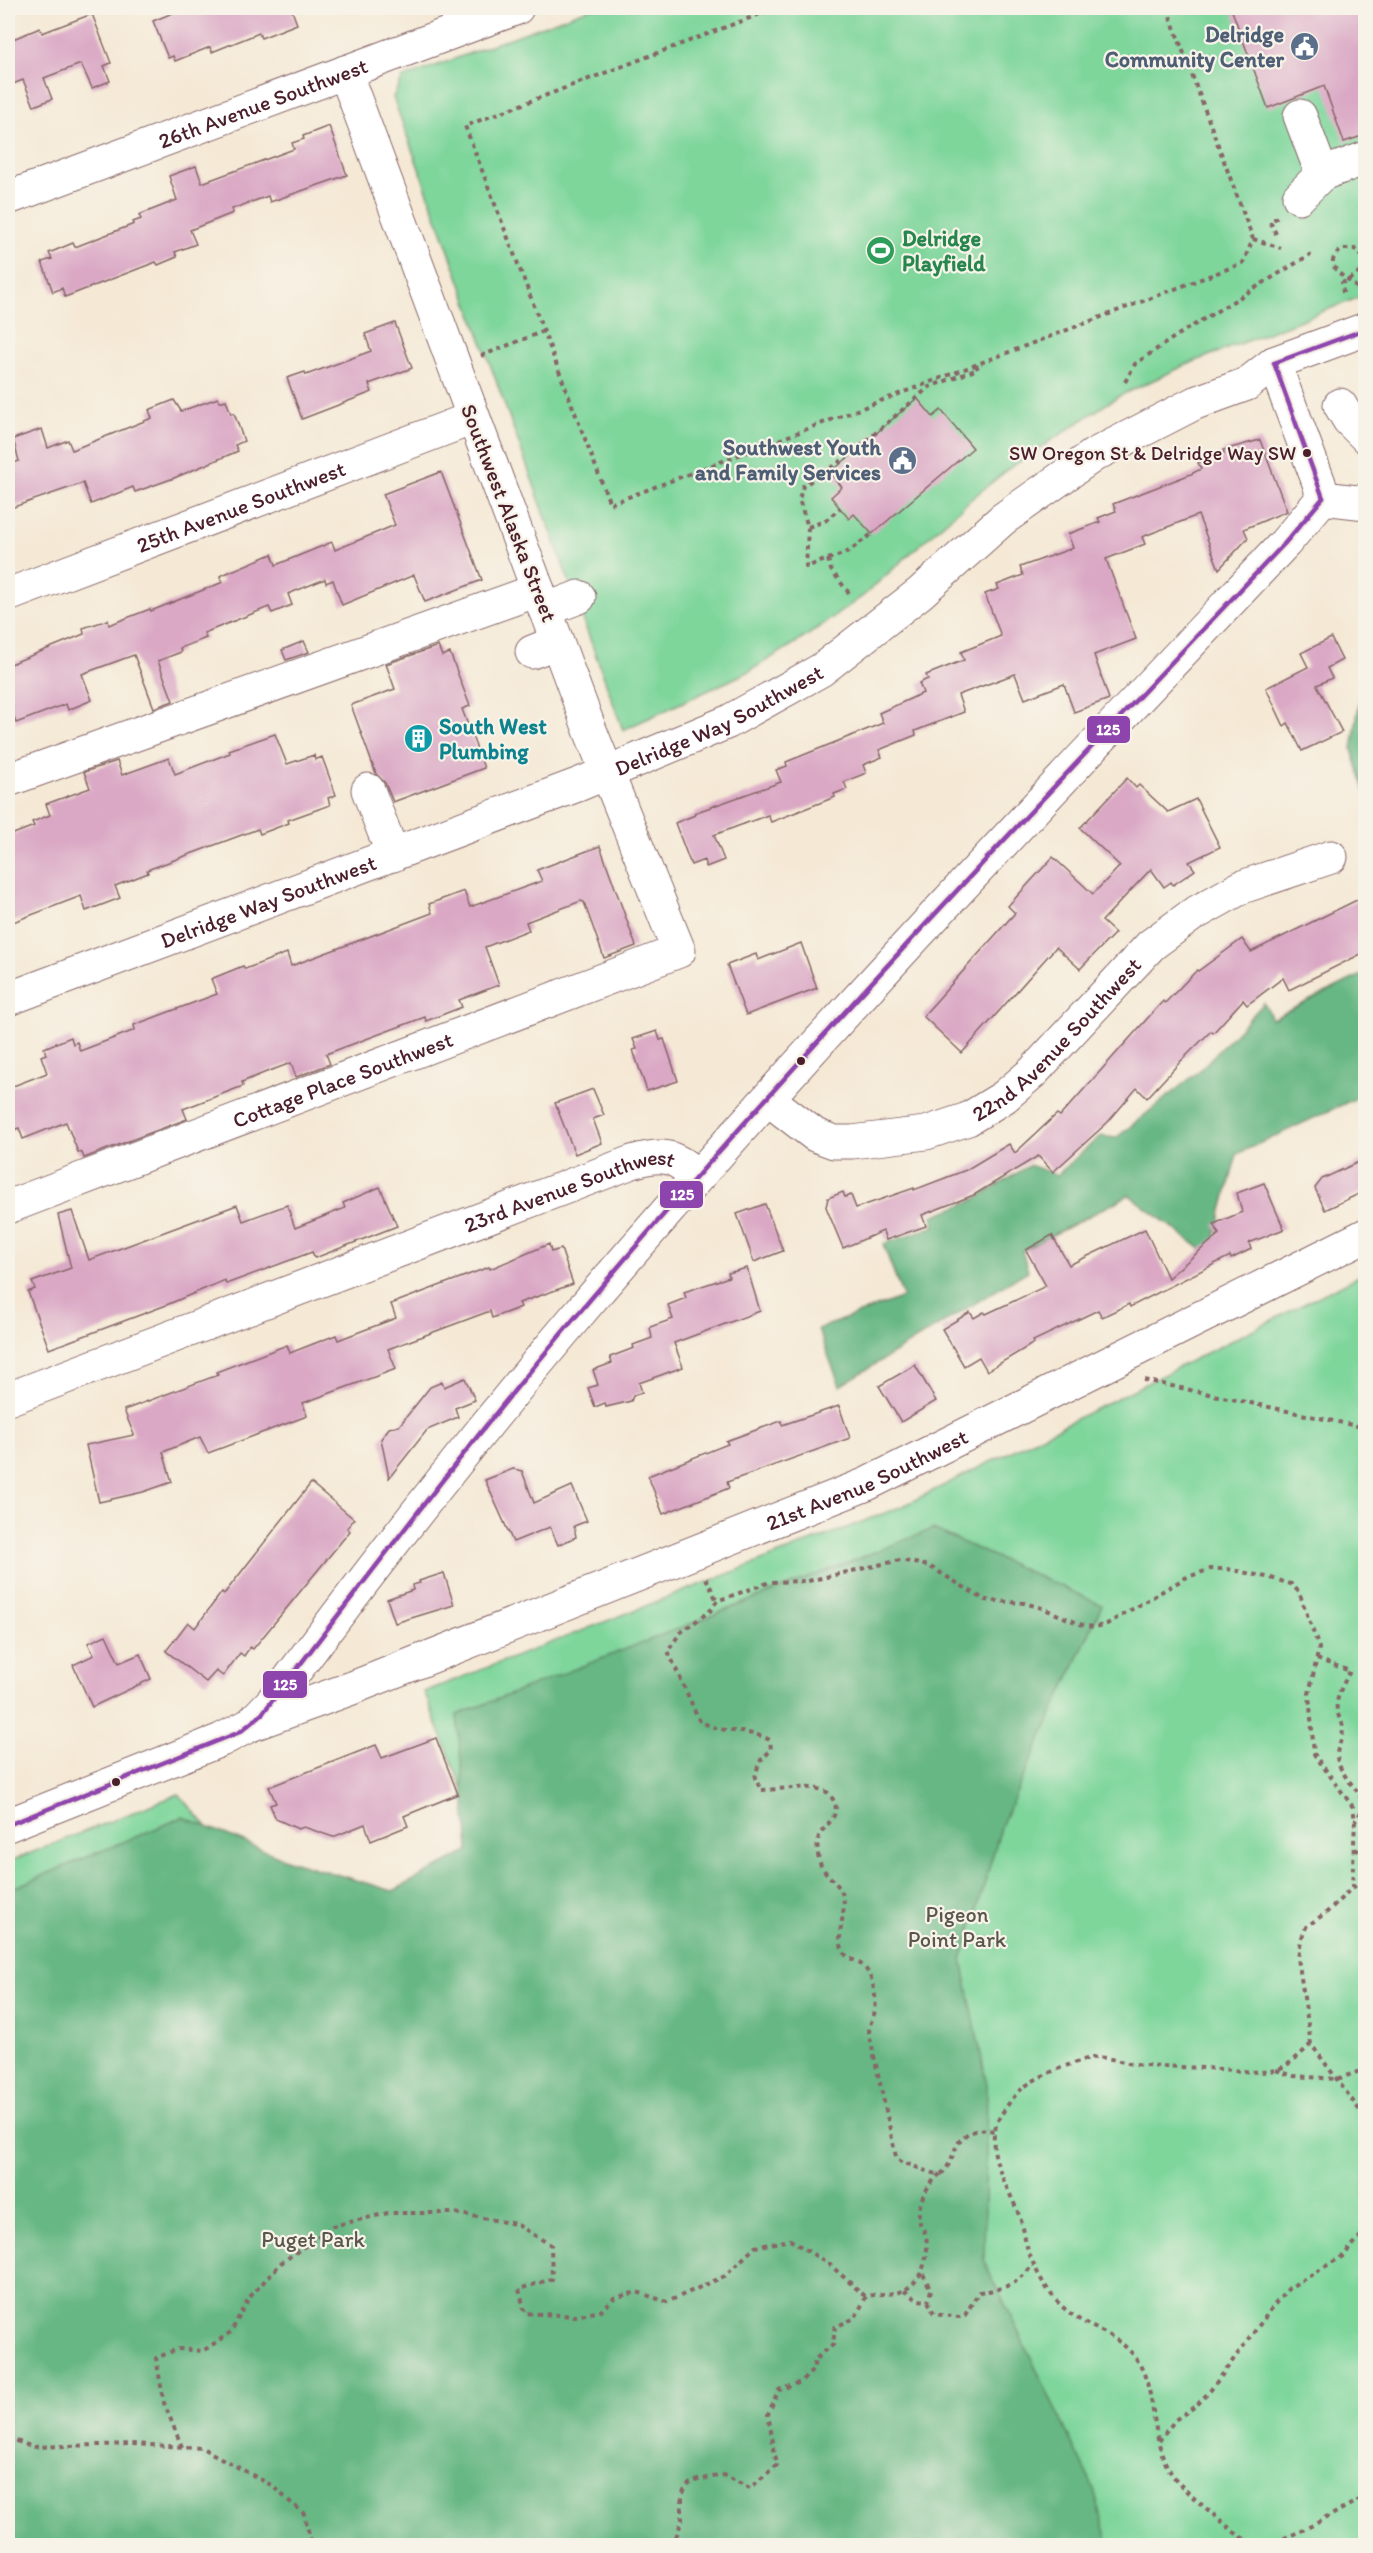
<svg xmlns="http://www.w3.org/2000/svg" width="1373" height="2553" font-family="Itim,sans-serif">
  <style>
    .green { fill: #7ed69b; stroke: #647a63; stroke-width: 1.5 }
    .forest { fill: #66b783; stroke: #586b57; stroke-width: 1.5 }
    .building { fill: #daa8c5 }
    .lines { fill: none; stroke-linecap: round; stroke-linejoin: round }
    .minor-casing { stroke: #866667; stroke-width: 35 }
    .major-casing { stroke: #866667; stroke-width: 35 }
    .path { stroke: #866667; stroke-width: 4; stroke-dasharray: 4.5 4.5; stroke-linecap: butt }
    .minor { stroke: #fff; stroke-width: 33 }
    .major { stroke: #fff; stroke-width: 33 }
    .path-bridge { stroke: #866667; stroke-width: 4; stroke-dasharray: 4.5 4.5; stroke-linecap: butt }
    .bus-1-casing { stroke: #f7f3e8; stroke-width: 9 }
    .bus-1 { stroke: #8e44ad; stroke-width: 4.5 }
    .bus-dot { fill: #4a1f2b; stroke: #f7f3e8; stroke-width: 2 }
    .labels { text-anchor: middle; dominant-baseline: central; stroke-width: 4.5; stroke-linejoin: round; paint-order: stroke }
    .bus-label { font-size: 20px; fill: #4a1f2b; stroke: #f7f3e8; text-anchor: end }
    .service-label { font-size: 22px; font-weight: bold; fill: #4e5e75; stroke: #f7f3e8; text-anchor: end }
    .street-label { font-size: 22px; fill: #4a1f2b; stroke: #f7f3e8 }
    .leisure-label { font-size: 22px; font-weight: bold; fill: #27864d; stroke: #f7f3e8; text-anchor: start }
    .culture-label { font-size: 22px; font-weight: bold; fill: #0d838f; stroke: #f7f3e8; text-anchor: start }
    .park-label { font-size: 22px; fill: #5a564d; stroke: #f7f3e8 }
    .line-badge { stroke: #f7f3e8; stroke-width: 2 }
    .badge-label { font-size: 16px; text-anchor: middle; font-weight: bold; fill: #fff }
  </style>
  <rect width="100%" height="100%" fill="#f7f3e8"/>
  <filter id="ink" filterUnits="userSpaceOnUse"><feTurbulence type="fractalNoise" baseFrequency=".0167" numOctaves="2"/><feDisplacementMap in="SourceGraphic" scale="12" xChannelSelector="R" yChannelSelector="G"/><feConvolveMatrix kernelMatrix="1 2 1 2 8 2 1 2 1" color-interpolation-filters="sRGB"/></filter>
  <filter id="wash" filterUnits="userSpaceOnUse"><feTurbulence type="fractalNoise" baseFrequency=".008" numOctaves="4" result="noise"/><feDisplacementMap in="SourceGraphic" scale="24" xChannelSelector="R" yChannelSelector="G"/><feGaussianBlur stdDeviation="1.35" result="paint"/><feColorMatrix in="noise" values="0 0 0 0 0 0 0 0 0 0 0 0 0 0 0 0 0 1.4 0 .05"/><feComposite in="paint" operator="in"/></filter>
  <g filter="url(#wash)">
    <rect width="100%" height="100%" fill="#f5e9d6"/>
    <!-- green -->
    <g class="green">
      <polygon points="591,8 1365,8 1365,295 1188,364 1117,397 1011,467 970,500 863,596 805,637 748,672 623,730 393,97 403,78"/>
      <polygon points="1365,1273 1365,2545 8,2546 8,1862 179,1794 229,1852 275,1870 514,1917 424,1692 903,1506"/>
    </g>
    <!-- forest -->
    <g class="forest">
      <polygon points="1365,665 1365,792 1352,749"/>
      <polygon points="1365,973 1365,1094 1237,1154 1210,1256 1129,1195 1022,1251 1028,1271 840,1386 818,1329 903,1297 883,1244 935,1226 932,1216 972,1201 1030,1165 1057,1175 1100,1136 1116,1138 1198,1072 1264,1003 1272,1019"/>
      <polygon points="933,1529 1102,1605 1002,1824 962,1960 987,2085 984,2261 1094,2489 1109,2545 8,2545 8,1890 183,1817 288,1860 393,1891 469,1851 457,1715"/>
    </g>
    <g id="blocks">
      <!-- building -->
      <g class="building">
        <polygon points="185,8 291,8 297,24 261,38 259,33 212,52 210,47 175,61 173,56 168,58 153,21"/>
        <polygon points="1231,8 1365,8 1365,135 1344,142 1324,86 1268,108"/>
        <polygon points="92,14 111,63 104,66 110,81 92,88 81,64 44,78 52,99 34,106 23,80 8,86 8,41 40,28 42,33"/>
        <polygon points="329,126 347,175 270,202 268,196 232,209 233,213 190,230 196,244 175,252 177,257 158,265 156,262 65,297 62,288 53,292 42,262 52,259 49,253 73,243 75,247 134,224 133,222 141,219 139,215 177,200 169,176 196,166 202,183 294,149 292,143 304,139 303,136"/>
        <polygon points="395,323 412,368 369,384 372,392 302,419 287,378 305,372 306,375 371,351 365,334"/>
        <polygon points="218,398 219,402 226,400 231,414 234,413 244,441 235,445 238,451 174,478 135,492 133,487 91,504 83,483 8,509 8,465 19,461 13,439 42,429 48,448 68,440 72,450 152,418 149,410 174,400 181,411"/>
        <polygon points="917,398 933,417 941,410 973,448 872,534 854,514 849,519 831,497 842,487 830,473"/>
        <polygon points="1260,440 1287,511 1244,529 1248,538 1219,569 1198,515 1142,537 1145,544 1106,559 1136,639 1094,655 1109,699 1074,712 1064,684 1025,699 1015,674 958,695 964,712 915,731 916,735 879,750 882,757 863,765 866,773 844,782 847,789 834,794 835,797 771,822 768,815 714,835 724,860 706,867 704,860 691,865 675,823 695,815 694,813 781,782 776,770 787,766 786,762 883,723 879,713 923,693 919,683 928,679 926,675 964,660 961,652 1001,636 985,594 999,589 997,585 1023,575 1020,567 1073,548 1068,534 1100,522 1098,518 1116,511 1113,504 1191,474 1201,469 1198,463 1224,453 1223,450"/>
        <polygon points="441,472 482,580 425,602 414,575 342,605 333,580 326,583 325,579 288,594 292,605 272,613 269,607 204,633 206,638 180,648 181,652 158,661 173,701 154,708 134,655 82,674 92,700 68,710 66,704 16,723 8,700 8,665 84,634 83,628 108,620 109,625 150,609 151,611 223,582 220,576 272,554 276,565 332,542 335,550 395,525 383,494"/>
        <polygon points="1331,638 1342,660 1327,668 1332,678 1317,685 1342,732 1302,751 1288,723 1284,726 1266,688 1308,667 1301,653"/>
        <polygon points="304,641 309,652 286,660 282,650"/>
        <polygon points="438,646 442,656 450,653 470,706 462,709 484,768 393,802 385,783 376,774 351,705 395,689 386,664"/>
        <polygon points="275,734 287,764 314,755 315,760 322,757 336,795 328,798 330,805 288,820 289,823 260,834 258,829 147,870 148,873 115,886 120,898 86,911 81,896 8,924 8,836 34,826 32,822 50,815 46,804 90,788 84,772 117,761 122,775 169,758 175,774 230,753 229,750"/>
        <polygon points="1127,778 1136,788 1139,785 1168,812 1196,799 1220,847 1189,862 1195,870 1173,885 1171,882 1164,887 1151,869 1102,921 1115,933 1080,969 1056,947 962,1053 923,1016 1015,913 1008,906 1053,857 1093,894 1120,866 1080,828"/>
        <polygon points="600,846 636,946 604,958 584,902 581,901 526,922 529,930 485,947 499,985 459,1000 462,1007 426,1021 425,1017 326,1054 330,1064 296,1077 291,1063 264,1073 242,1082 243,1086 183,1109 187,1119 84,1158 82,1153 78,1152 66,1122 23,1139 19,1128 8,1132 8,1088 47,1073 41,1056 46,1054 44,1048 71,1037 73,1044 77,1042 80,1051 135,1030 134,1025 217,994 211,979 243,966 245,969 287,953 291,966 432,913 429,904 464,891 470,907 542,881 537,870"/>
        <polygon points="1365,896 1365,952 1289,990 1283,978 1247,1005 1243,1000 1213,1033 1211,1031 1180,1062 1147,1098 1137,1088 1108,1122 1053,1172 1038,1156 974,1195 922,1215 926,1226 886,1240 883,1231 843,1248 826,1207 828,1198 843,1192 845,1197 851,1195 856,1208 914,1188 914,1190 966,1170 1009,1144 1015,1153 1057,1114 1060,1116 1163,1001 1165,1003 1197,970 1198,971 1242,939 1251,952"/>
        <polygon points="801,943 817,988 746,1015 727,965 756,954 758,960"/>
        <polygon points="657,1031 660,1040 664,1039 678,1081 647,1091 633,1050 637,1049 633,1039"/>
        <polygon points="593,1089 604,1115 593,1119 602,1143 575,1154 555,1103"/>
        <polygon points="1365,1159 1365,1191 1325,1210 1315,1188 1322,1179"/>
        <polygon points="1264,1183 1284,1229 1249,1243 1251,1249 1231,1259 1230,1256 1130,1307 1129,1304 1102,1317 1098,1310 1033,1341 1034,1343 987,1371 979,1357 964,1366 942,1329 970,1312 974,1318 984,1312 986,1314 1046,1286 1026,1250 1052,1235 1069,1265 1145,1229 1168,1278 1219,1234 1214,1224 1242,1212 1237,1193"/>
        <polygon points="380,1187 397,1226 315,1258 312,1252 226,1284 225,1280 164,1306 49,1349 28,1292 35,1289 32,1282 71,1268 58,1215 72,1211 89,1260 237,1205 243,1221 287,1205 295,1228 345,1208 343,1203"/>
        <polygon points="765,1204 783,1251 754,1262 737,1214"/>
        <polygon points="549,1244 551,1252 561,1249 573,1284 519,1303 521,1307 492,1318 490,1311 388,1349 396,1369 303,1403 307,1416 208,1453 200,1437 163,1452 172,1482 143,1492 99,1502 86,1445 134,1435 124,1410 218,1375 216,1372 287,1345 290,1353 336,1335 338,1340 396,1318 391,1304 489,1267 490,1269"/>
        <polygon points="747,1268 760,1311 674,1343 683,1367 639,1383 642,1392 633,1396 631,1401 606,1407 605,1403 595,1407 588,1388 598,1385 593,1370 612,1363 610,1357 634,1348 633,1345 652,1338 650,1327 673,1319 668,1305 686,1298 684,1292 729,1277 728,1273"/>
        <polygon points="915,1365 936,1401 901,1422 879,1386"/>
        <polygon points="465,1378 475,1400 455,1408 458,1417 427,1430 389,1478 381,1439 389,1428 399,1426 430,1387 442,1382 444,1387"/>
        <polygon points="839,1406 850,1438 727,1482 729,1488 663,1514 648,1476 728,1444 726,1441 781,1421 782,1425"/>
        <polygon points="513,1469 522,1471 534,1503 572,1486 587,1521 574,1526 576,1537 558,1545 550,1527 513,1542 485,1480"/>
        <polygon points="311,1483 354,1519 347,1528 350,1531 253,1649 250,1647 244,1656 240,1653 223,1676 216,1671 206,1682 166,1651 188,1622 195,1628 222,1592 224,1594"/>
        <polygon points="444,1573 454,1605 395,1623 387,1599 413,1590 412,1585 420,1583 419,1581"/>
        <polygon points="106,1635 119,1663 140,1654 151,1679 92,1707 73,1665 94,1655 88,1643"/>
        <polygon points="436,1738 458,1794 404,1816 408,1826 371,1841 365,1824 333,1837 304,1827 298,1829 276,1819 270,1805 276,1803 269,1787 376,1745 382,1758"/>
      </g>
    </g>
  </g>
  <g filter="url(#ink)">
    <use href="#blocks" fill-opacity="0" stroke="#866667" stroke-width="1.5"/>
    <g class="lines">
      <defs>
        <g id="minor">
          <polyline points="1300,116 1322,174 1366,158"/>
          <polyline points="1299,197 1322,174"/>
          <path id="s1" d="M8,198L517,8"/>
          <polyline points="1274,363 1319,483 1323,498"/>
          <polyline points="1340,405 1349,420 1366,437"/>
          <polyline points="1323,498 1366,503"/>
          <path id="s2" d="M8,595L473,418"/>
          <polyline points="545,610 579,597"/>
          <polyline points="532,652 557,642"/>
          <polyline points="8,780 538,590"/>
          <polyline points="368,790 393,855"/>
          <path id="s3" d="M768,1099L815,1135L834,1142H852L926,1133L968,1119L1004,1097L1033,1072L1151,945L1192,915L1242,887L1331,857"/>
          <path id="s4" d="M8,1207L679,951L590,730L345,72"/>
          <path id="s5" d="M8,1399L632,1162C664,1152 673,1156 698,1176"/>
          <path d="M250,1725L272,1702C369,1572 469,1443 574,1319C802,1052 1044,798 1285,543L1323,498"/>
          <path id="s6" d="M8,1825L221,1740L250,1725L352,1688L867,1484L1366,1235"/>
        </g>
        <g id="major">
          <path id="s7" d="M8,999L580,784L728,722L821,670L920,593L1003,519L1094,455L1195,403L1247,384L1274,363L1366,329"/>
        </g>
      </defs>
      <!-- minor casing -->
      <use href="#minor" class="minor-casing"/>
      <!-- major casing -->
      <use href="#major" class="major-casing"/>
      <!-- path -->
      <g class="path">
        <polyline points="776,8 465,126 610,504 1243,263 1253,239 1167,8"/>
        <polyline points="1276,234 1270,221 1281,216"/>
        <polyline points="1253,239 1281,248"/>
        <path d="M1343,293L1342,283C1354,276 1365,274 1363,257"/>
        <polyline points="481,356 544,331"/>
        <polyline points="1125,382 1135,364 1176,336 1311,254"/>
        <polyline points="808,527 825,521 840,508"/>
        <polyline points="828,559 846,553 872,534"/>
        <polyline points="849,593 831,570 828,559 806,567 808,527 799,499 803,486 850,455 929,387 978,369 976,365"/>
        <polyline points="1144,1380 1366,1428"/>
        <polyline points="706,1578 717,1601"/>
        <path d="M1317,1659L1350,1671C1344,1683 1335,1697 1337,1711C1338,1717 1343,1722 1343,1728C1343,1745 1331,1750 1341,1769C1350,1786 1359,1787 1364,1808L1355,1821"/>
        <polyline points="1355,1849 1366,1856"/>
        <polyline points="1352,1888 1366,1879"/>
        <path d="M1311,2044C1302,2053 1288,2067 1275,2070C1258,2074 1237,2070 1220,2069C1192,2067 1164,2067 1135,2064C1121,2063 1106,2055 1091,2058C1073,2062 1037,2076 1023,2088C1015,2094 1006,2107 1001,2115C980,2149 1009,2186 1020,2218C1024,2227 1024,2238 1027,2247C1034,2269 1048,2295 1066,2310C1088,2329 1117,2333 1135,2357C1157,2388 1150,2432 1167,2466C1178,2487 1198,2501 1215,2516C1227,2525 1241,2541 1257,2543C1284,2546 1340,2509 1366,2496"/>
        <polyline points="1276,2070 1293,2076 1337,2079 1366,2069"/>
        <path d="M994,2131C987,2129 982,2129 975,2131C951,2137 957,2161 941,2174C928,2174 916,2165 902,2163L896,2157L869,2033C869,2024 873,2019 875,2011C877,1998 873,1976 864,1967C858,1960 847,1960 843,1951C835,1933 847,1914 843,1896C840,1883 824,1875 820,1863C817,1855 816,1839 821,1832C832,1819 844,1810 828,1793C817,1783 777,1790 761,1790L755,1778L759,1762L771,1750L770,1740C748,1728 720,1735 699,1720L668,1651L680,1633L710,1611L717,1601L770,1582L808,1581L900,1560L929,1566L985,1600L1024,1603L1042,1608L1085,1626L1096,1627L1107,1624L1185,1578L1211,1569H1228L1271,1578L1291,1584L1299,1592L1319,1648L1309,1694L1314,1754L1353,1807L1355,1821L1352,1888L1327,1912L1306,1927L1301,1940L1298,1958L1311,2044L1366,2119"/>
        <polyline points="923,2274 931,2290 928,2301"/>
        <path d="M904,2291L918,2300L928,2301L934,2314L959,2317L965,2315L979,2292C1002,2290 1019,2284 1033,2264"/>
        <polyline points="8,2438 33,2447 132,2444 202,2448 271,2485 304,2514 312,2546"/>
        <polyline points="1159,2441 1175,2420 1197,2405 1210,2391 1275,2304 1289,2288 1343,2256 1366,2230"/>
        <polyline points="182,2447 164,2403 156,2358 178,2349 203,2351 231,2332 248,2299 281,2263 333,2226 388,2213 455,2213 516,2224 551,2245 552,2279 519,2289 525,2313 575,2316 601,2311 614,2298 637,2292 667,2302 725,2276 755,2247 790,2240 829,2264 866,2297"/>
        <path d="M675,2546L676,2537L682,2520V2494L689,2484L698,2480L723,2475L750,2488L777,2465L768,2414L779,2390L801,2382L813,2370L815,2360L824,2351L833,2345L835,2327L855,2318L866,2297C878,2292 890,2296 902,2291C922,2283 930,2256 926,2236C925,2231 921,2227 920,2223C915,2205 927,2185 940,2174"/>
      </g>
      <!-- minor -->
      <use href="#minor" class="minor"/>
      <!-- major -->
      <use href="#major" class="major"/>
      <!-- path-bridge -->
      <path class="path-bridge" d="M1363,257L1355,249H1343C1317,266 1348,277 1358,289C1362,293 1363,301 1366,307"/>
      <defs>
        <g id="bus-1">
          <polyline points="1274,363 1323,498"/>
          <polyline points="1274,363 1366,329"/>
          <path d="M8,1825L240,1732L262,1714C364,1582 464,1449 572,1321C799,1053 1043,798 1285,543L1323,498"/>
        </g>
      </defs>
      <!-- bus-1 casing -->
      <use href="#bus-1" class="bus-1-casing"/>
      <!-- bus-1 -->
      <use href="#bus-1" class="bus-1"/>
    </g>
  </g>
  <!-- icons -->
  <defs>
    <symbol id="civic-disc" viewBox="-11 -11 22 22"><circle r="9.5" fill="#5c6f8a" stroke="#f7f3e8"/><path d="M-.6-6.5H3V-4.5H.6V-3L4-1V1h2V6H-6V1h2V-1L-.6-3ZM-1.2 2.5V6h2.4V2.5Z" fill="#fff"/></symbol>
    <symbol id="stadium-disc" viewBox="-11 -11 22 22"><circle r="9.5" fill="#2e9e5b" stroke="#f7f3e8"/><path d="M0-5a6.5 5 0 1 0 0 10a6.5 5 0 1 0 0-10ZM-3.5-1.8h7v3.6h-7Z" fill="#fff"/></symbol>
    <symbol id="building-disc" viewBox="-11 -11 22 22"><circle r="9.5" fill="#0f9aa8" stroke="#f7f3e8"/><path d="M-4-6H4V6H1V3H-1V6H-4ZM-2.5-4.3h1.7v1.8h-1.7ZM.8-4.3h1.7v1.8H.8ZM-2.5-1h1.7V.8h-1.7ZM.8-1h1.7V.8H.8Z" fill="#fff"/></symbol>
  </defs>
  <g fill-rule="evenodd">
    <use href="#civic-disc" x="1288" y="30" width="33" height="33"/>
    <use href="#stadium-disc" x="864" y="234" width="33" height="33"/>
    <use href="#civic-disc" x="886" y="444" width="33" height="33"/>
    <use href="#building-disc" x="402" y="722" width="33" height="33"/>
  </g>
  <!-- markers -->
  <g class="bus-dot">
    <circle cx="1307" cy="453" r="5"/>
    <circle cx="801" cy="1061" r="5"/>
    <circle cx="116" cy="1782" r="5"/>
  </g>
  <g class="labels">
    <!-- bus labels -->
    <g class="bus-label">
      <text x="1296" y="453">SW Oregon St &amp; Delridge Way SW</text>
    </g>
    <!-- service labels -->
    <g class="service-label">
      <text x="1284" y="34">Delridge<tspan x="1284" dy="25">Community Center</tspan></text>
      <text x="881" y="447">Southwest Youth<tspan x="881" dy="25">and Family Services</tspan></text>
    </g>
    <!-- street labels -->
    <g class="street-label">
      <text stroke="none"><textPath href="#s1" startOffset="272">26th Avenue Southwest</textPath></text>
      <text stroke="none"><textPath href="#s2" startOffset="249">25th Avenue Southwest</textPath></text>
      <text transform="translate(509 513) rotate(69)">Southwest Alaska Street</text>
      <text stroke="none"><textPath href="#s7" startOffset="764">Delridge Way Southwest</textPath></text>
      <text stroke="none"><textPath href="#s7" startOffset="278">Delridge Way Southwest</textPath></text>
      <text stroke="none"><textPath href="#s3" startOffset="336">22nd Avenue Southwest</textPath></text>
      <text stroke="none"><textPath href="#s4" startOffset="358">Cottage Place Southwest</textPath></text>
      <text stroke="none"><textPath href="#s5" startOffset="600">23rd Avenue Southwest</textPath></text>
      <text stroke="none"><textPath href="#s6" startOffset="926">21st Avenue Southwest</textPath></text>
    </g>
    <!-- leisure labels -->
    <g class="leisure-label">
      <text x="902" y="238">Delridge<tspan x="902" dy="25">Playfield</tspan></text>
    </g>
    <!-- culture labels -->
    <g class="culture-label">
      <text x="439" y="726">South West<tspan x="439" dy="25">Plumbing</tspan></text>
    </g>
    <!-- park labels -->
    <g class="park-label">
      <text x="957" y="1914">Pigeon<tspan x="957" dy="25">Point Park</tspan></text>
      <text x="313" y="2239">Puget Park</text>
    </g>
  </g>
  <g class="line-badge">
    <rect x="1086" y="715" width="45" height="29" rx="6" fill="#8e44ad"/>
    <rect x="659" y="1180" width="45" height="29" rx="6" fill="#8e44ad"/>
    <rect x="262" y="1670" width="46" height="29" rx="6" fill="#8e44ad"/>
  </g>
  <g class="badge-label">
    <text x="1108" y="735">125</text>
    <text x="682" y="1200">125</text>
    <text x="285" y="1690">125</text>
  </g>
  <!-- margin -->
  <rect width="1373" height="2553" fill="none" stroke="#f7f3e8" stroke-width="30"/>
</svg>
